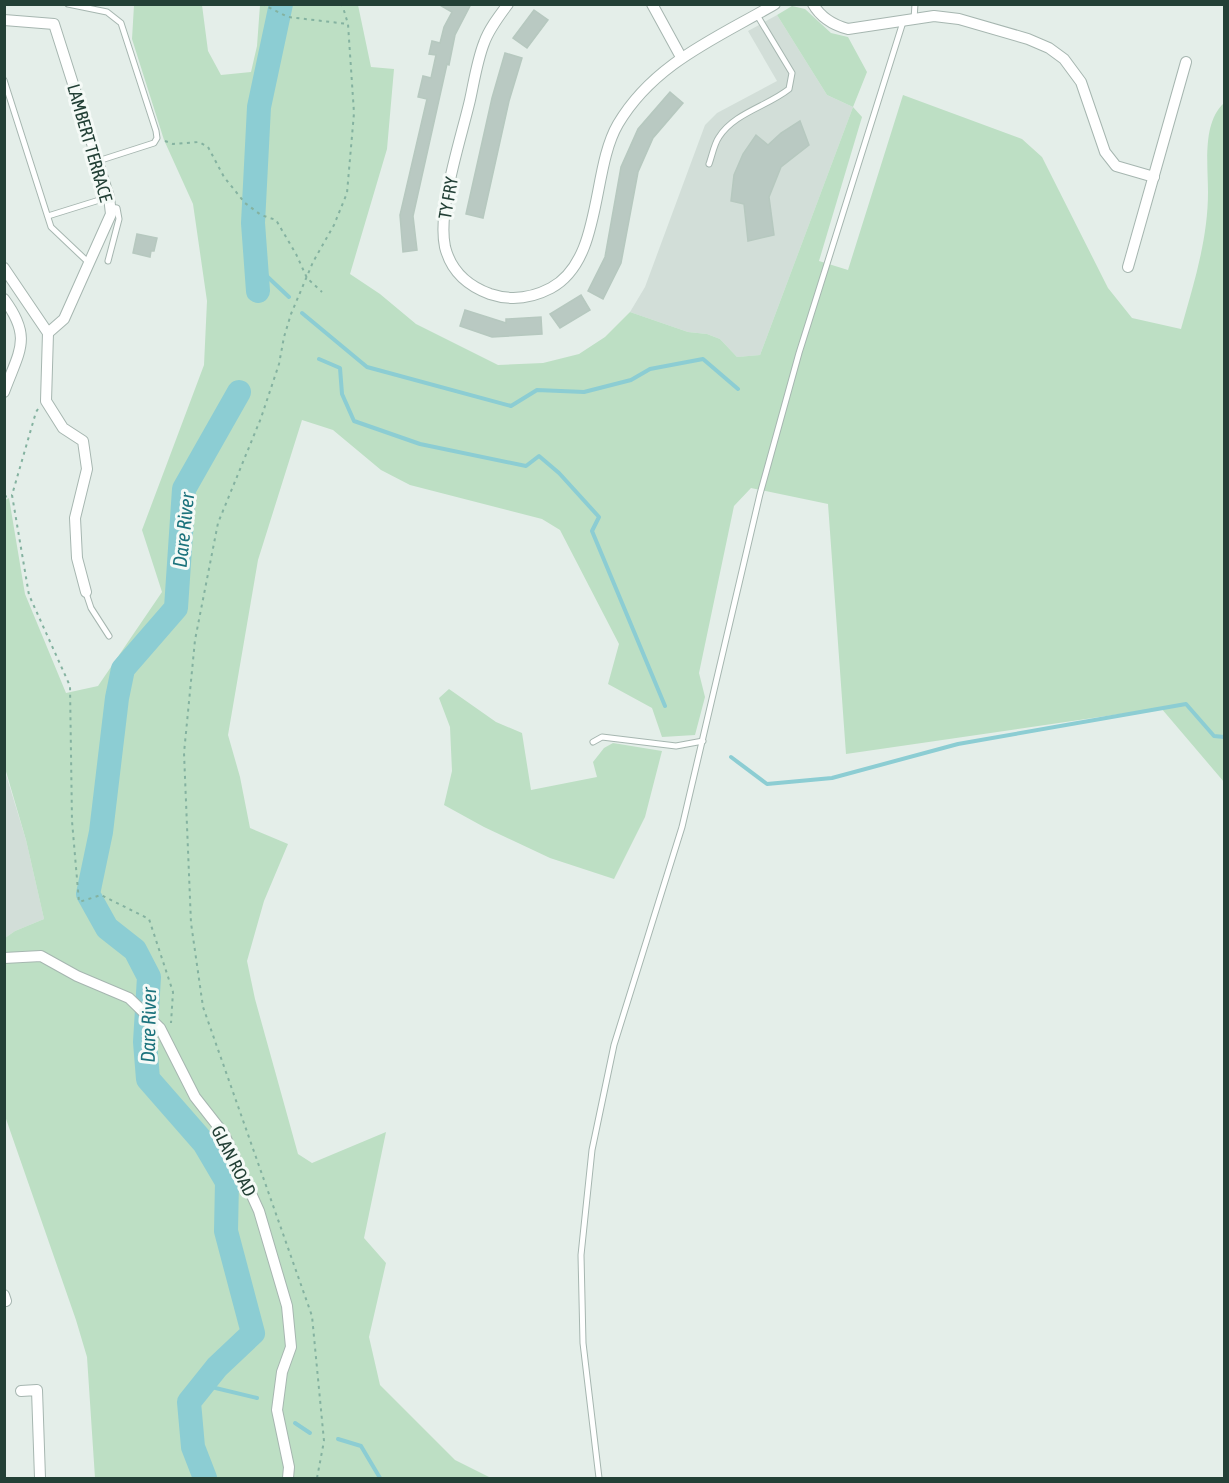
<svg xmlns="http://www.w3.org/2000/svg" width="1229" height="1483" font-family="'Asap Condensed',sans-serif">
  <style>
    .built { fill: #d2ded8 }
    .green { fill: #bddfc4 }
    .lines { fill: none; stroke-linecap: round; stroke-linejoin: round }
    .stream { stroke: #8ccdd3; stroke-width: 4 }
    .river { stroke: #8ccdd3; stroke-width: 24 }
    .building { fill: #b9c9c2; stroke: #b6c8bf; stroke-width: 1.5 }
    .lane-casing { stroke: #a6b6b0; stroke-width: 7 }
    .street-casing { stroke: #a6b6b0; stroke-width: 12 }
    .path { stroke: #84b2a0; stroke-width: 2; stroke-dasharray: 3 4.5; stroke-linecap: butt }
    .lane { stroke: #fff; stroke-width: 5 }
    .street { stroke: #fff; stroke-width: 10 }
    .labels { text-anchor: middle; dominant-baseline: central; stroke-width: 6; stroke-linejoin: round; paint-order: stroke }
    .street-label { font-size: 18px; fill: #234036; stroke: #f5faf7 }
    .water-label { font-size: 20px; font-style: italic; fill: #1c737d; stroke: #f5faf7 }
  </style>
  <rect width="100%" height="100%" fill="#e4eee9"/>
  <!-- built -->
  <g class="built">
    <polygon points="777,15 827,95 853,107 760,355 737,357 720,339 707,334 688,332 630,312 645,287 705,125 717,113 777,81 748,31"/>
    <polygon points="4,768 26,840 44,919 15,931 5,938"/>
  </g>
  <!-- green -->
  <g class="green">
    <path d="M134,5H202L208,51L221,75L251,72L257,46L260,5H358L371,67L394,69L387,149L350,274L380,294L416,324L498,365L543,363L579,354L605,337L630,312L688,332L707,334L720,339L737,357L760,355L853,107L827,95L777,15L792,6L805,9L831,33L848,37L867,72L853,107L862,117L819,261L848,270L903,95L1022,139L1042,157L1108,288L1132,318L1181,329C1194,283 1208,239 1208,192C1208,165 1202,123 1224,103V782L1161,708L846,754L828,504L751,488L734,506L699,673L705,697L695,735L662,737L652,708L608,684L619,644L560,530L542,519L410,485L381,470L333,430L302,420L258,560L228,735L240,777L250,828L288,844L264,901L247,961L255,999L298,1154L312,1163L386,1132L364,1238L386,1263L369,1337L380,1385L455,1460L491,1478H95L87,1357L76,1320L5,1116V938L15,931L44,919L26,840L5,768V500L9,498L25,594L66,693L98,686L162,592L142,530L204,365L207,301L193,204L164,140L132,39Z"/>
    <polygon points="449,689 496,722 522,733 531,790 597,777 593,762 604,748 613,743 662,751 645,817 614,879 550,858 484,827 444,805 452,771 450,727 439,698"/>
  </g>
  <g class="lines">
    <!-- stream -->
    <g class="stream">
      <polyline points="256,266 289,297"/>
      <polyline points="302,313 367,367 511,406 537,390 584,392 631,380 650,369 703,359 738,389"/>
      <polyline points="319,359 340,368 342,394 354,421 420,444 526,466 539,456 559,473 599,517 592,531 665,706"/>
      <polyline points="731,757 767,784 832,778 958,744 1186,704 1214,736 1224,737"/>
      <polyline points="203,1385 257,1398"/>
      <polyline points="295,1423 310,1433"/>
      <polyline points="338,1439 361,1446 380,1478"/>
    </g>
    <!-- river -->
    <g class="river">
      <polyline points="258,291 253,223 259,107 281,4"/>
      <polyline points="205,1478 193,1447 189,1402 217,1367 253,1333 226,1231 227,1182 204,1143 148,1079 145,1042 149,977 135,950 107,928 88,894 101,832 117,698 123,669 176,608 184,489 239,392"/>
    </g>
  </g>
  <!-- building -->
  <g class="building">
    <polygon points="438,4 471,4 455,35 449,65 447,64 413,216 417,250 403,252 400,215 427,99 418,97 423,76 431,78 436,55 429,54 432,41 440,43 444,27 452,12"/>
    <polygon points="534,10 548,20 527,48 513,38"/>
    <polygon points="505,53 522,58 509,101 483,218 466,214 492,98"/>
    <polygon points="670,92 683,103 653,138 638,172 621,263 603,299 588,291 605,257 621,167 638,129"/>
    <polygon points="800,121 809,145 781,167 769,197 774,235 748,241 744,204 731,201 734,175 743,154 756,135 768,145 781,133"/>
    <polygon points="137,234 157,238 154,251 151,251 150,257 133,253"/>
    <polygon points="581,295 590,310 560,328 550,314"/>
    <polygon points="465,310 506,323 506,319 541,317 542,334 492,337 460,326"/>
  </g>
  <g class="lines">
    <defs>
      <g id="lane">
        <polyline points="68,4 107,12 121,23 156,131 157,138 154,143 98,161"/>
        <polyline points="914,19 915,4"/>
        <polyline points="4,80 51,227 89,263"/>
        <path d="M709,164C712,156 714,144 719,137C734,113 768,106 789,89L792,73L757,15"/>
        <polyline points="48,216 109,197"/>
        <polyline points="108,261 119,219 117,208 110,207"/>
        <polyline points="86,593 91,608 109,636"/>
        <polyline points="593,742 602,737 676,746 703,741"/>
        <polyline points="599,1478 583,1343 581,1255 592,1150 614,1045 682,827 760,494 799,353 903,22"/>
      </g>
      <g id="street">
        <path d="M508,4C499,16 489,29 484,43C477,61 474,82 470,100C461,139 437,210 445,247C451,271 468,286 490,294C511,301 532,298 551,288C603,260 591,170 618,124C654,63 717,38 775,4"/>
        <polyline points="652,4 681,57"/>
        <path d="M813,4C821,18 833,25 848,29L934,16L959,19L1028,39L1049,48L1064,59L1081,82L1105,152L1116,166L1154,177"/>
        <polyline points="4,20 54,24 109,197 111,214 89,263 64,319 48,333"/>
        <polyline points="1128,267 1186,62"/>
        <polyline points="4,268 48,333 46,401 63,428 83,441 87,469 75,518 77,558 86,592"/>
        <path d="M4,299C33,338 19,351 4,392"/>
        <polyline points="4,958 41,956 77,976 129,998 160,1028 195,1097 224,1134 259,1211 287,1306 291,1347 282,1372 277,1410 289,1467 288,1478"/>
        <polyline points="4,1295 6,1301"/>
        <polyline points="21,1391 37,1390 40,1478"/>
      </g>
    </defs>
    <!-- lane casing -->
    <use href="#lane" class="lane-casing"/>
    <!-- street casing -->
    <use href="#street" class="street-casing"/>
    <!-- path -->
    <g class="path">
      <polyline points="262,4 288,17 348,24"/>
      <polyline points="165,141 173,144 199,142 208,147 224,177 245,203 261,215 276,220 296,254 307,278 322,292"/>
      <polyline points="38,409 36,412 12,495 29,595 70,686 72,821 79,902 101,895 149,919 173,992 171,1023"/>
      <polyline points="4,497 12,495"/>
      <polyline points="317,1478 324,1441 312,1316 203,1007 191,923 184,753 195,640 218,523 261,418 279,364 284,337 291,314 313,262 334,225 347,193 354,113 348,24 342,4"/>
    </g>
    <!-- lane -->
    <use href="#lane" class="lane"/>
    <!-- street -->
    <use href="#street" class="street"/>
  </g>
  <g class="labels">
    <!-- street labels -->
    <g class="street-label">
      <text transform="translate(90 143) rotate(74)">LAMBERT TERRACE</text>
      <text transform="translate(448 198) rotate(-80)">TY FRY</text>
      <text transform="translate(234 1161) rotate(63)">GLAN ROAD</text>
    </g>
    <!-- water labels -->
    <g class="water-label">
      <text transform="translate(183 530) rotate(-84)">Dare River</text>
      <text transform="translate(148 1025) rotate(-89)">Dare River</text>
    </g>
  </g>
  <!-- border -->
  <rect width="1229" height="1483" fill="none" stroke="#234036" stroke-width="12"/>
</svg>
